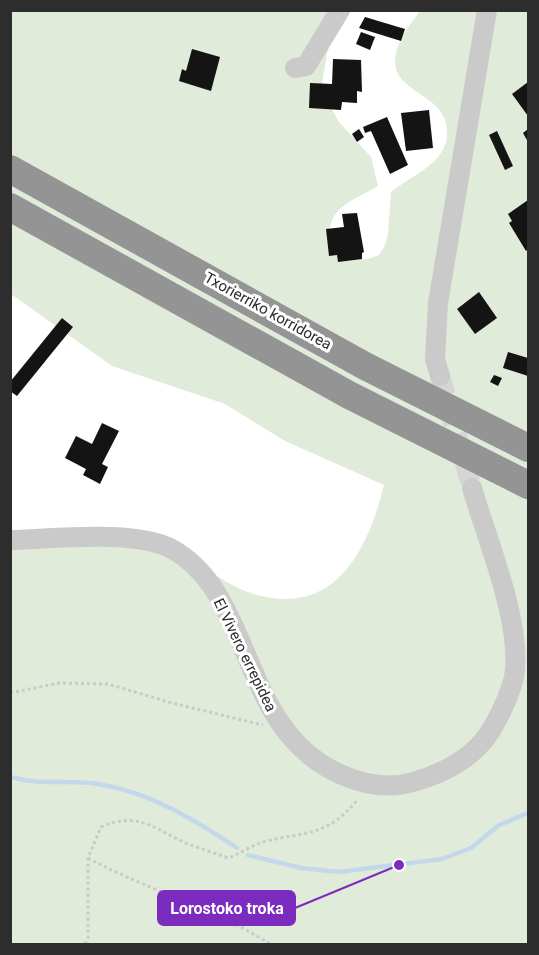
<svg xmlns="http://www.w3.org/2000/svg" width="539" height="955" font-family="Roboto,sans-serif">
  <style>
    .green { fill: #e1ebd9 }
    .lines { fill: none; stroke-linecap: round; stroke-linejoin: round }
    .stream { stroke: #c4d8ec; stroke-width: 4.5 }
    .building { fill: #141414 }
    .minor-tunnel { stroke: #d5d5d5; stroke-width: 20; stroke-dasharray: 20 10; stroke-linecap: butt }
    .path { stroke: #cacaca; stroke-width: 3; stroke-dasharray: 3 3; stroke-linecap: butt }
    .minor { stroke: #cacaca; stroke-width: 20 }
    .highway { stroke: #949494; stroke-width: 28 }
    .labels { text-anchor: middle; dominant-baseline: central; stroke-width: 6; stroke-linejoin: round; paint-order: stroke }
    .street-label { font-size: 15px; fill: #2d2d2d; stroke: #fff }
    .leader { fill: none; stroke: #7b2cbf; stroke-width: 2 }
    .callout-dot { fill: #7b2cbf; stroke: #fff; stroke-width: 2 }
    .callout { fill: #7b2cbf; stroke: #7b2cbf; stroke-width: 2 }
    .callout-label { font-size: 16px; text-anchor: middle; font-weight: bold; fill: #fff }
  </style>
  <rect width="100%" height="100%" fill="#fff"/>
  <!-- green -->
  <path class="green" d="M11,11H342L327,53L321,90L339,122L371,157L378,186C357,199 328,206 330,235L354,259H368L379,255L385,245L388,234L391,192C406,180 428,170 439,156C444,149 447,142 447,134C450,80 350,100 420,11H528V944H11L10,532C37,532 72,527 97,532C121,536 170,553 193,563C214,572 232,588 254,594C335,618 368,550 384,485L285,441L225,404L112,366L11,294Z"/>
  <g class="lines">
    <!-- stream -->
    <g class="stream">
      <path d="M10,777C43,786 68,779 98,784C150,792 195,820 237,848"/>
      <polyline points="248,855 301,868 339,872 442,859 471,848 499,825 528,813"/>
    </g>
  </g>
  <!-- building -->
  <g class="building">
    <polygon points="365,17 405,29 401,41 359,28"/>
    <polygon points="361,32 375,37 370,50 356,44"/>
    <polygon points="192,49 220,57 211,91 179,81 182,69 186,71"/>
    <polygon points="333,59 361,60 362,92 357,91 357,103 342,102 341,110 309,108 310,83 332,84"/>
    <polygon points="528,82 528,116 512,94"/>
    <polygon points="429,110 433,148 406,151 401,113"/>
    <polygon points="387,117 408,165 390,174 371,131 365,133 363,127"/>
    <polygon points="359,129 364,137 357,142 352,134"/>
    <polygon points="528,129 528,142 523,133"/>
    <polygon points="497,131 513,166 505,170 489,135"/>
    <polygon points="528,200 528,249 526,251 509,223 512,221 508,214"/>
    <polygon points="357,213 364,252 362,253 362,259 338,262 337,255 329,256 326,229 344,227 342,214"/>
    <polygon points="479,292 497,318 475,334 457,309"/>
    <polygon points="62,318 73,327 17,396 10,391 10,382"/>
    <polygon points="508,352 528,358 528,376 503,368"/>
    <polygon points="494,375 502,378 498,386 490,382"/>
    <polygon points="102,423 119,431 102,464 108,467 100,484 83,475 86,469 65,458 76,436 92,444"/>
  </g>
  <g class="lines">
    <!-- minor-tunnel -->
    <polyline class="minor-tunnel" points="440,376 472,488"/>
    <!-- path -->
    <g class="path">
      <polyline points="10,693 59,683 108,684 172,703 263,725"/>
      <path d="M88,858C147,890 214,908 270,944"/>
      <path d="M85,944L88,938V858L101,827C139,810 155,830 188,844C201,849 215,853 228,858C242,853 253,844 267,841C309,831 328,836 358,799"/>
    </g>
    <!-- minor -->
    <g class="minor">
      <polyline points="295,68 306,66 340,10"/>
      <polyline points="440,376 435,359 438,303 487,10"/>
      <path d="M10,540C53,539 136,529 172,549C256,596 238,730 342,775C365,785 389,789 413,782C445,773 476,757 493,727C502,711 510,695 514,677C523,624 487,540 472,488"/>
    </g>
    <!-- highway -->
    <g class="highway">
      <polyline points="10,169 365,366 528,448"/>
      <polyline points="10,207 349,395 528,485"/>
    </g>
  </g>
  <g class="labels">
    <!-- street labels -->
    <g class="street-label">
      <text transform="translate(268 311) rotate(29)">Txorierriko korridorea</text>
      <text transform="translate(245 655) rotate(64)">El Vivero errepidea</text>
    </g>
  </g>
  <!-- callouts -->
  <path class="leader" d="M399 865L295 908"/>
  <circle class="callout-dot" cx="399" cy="865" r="6"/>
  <rect class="callout" x="158" y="891" width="137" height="34" rx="6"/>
  <g class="callout-label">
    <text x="227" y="914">Lorostoko troka</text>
  </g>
  <!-- border -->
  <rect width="539" height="955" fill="none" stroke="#2d2d2d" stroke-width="24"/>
</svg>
